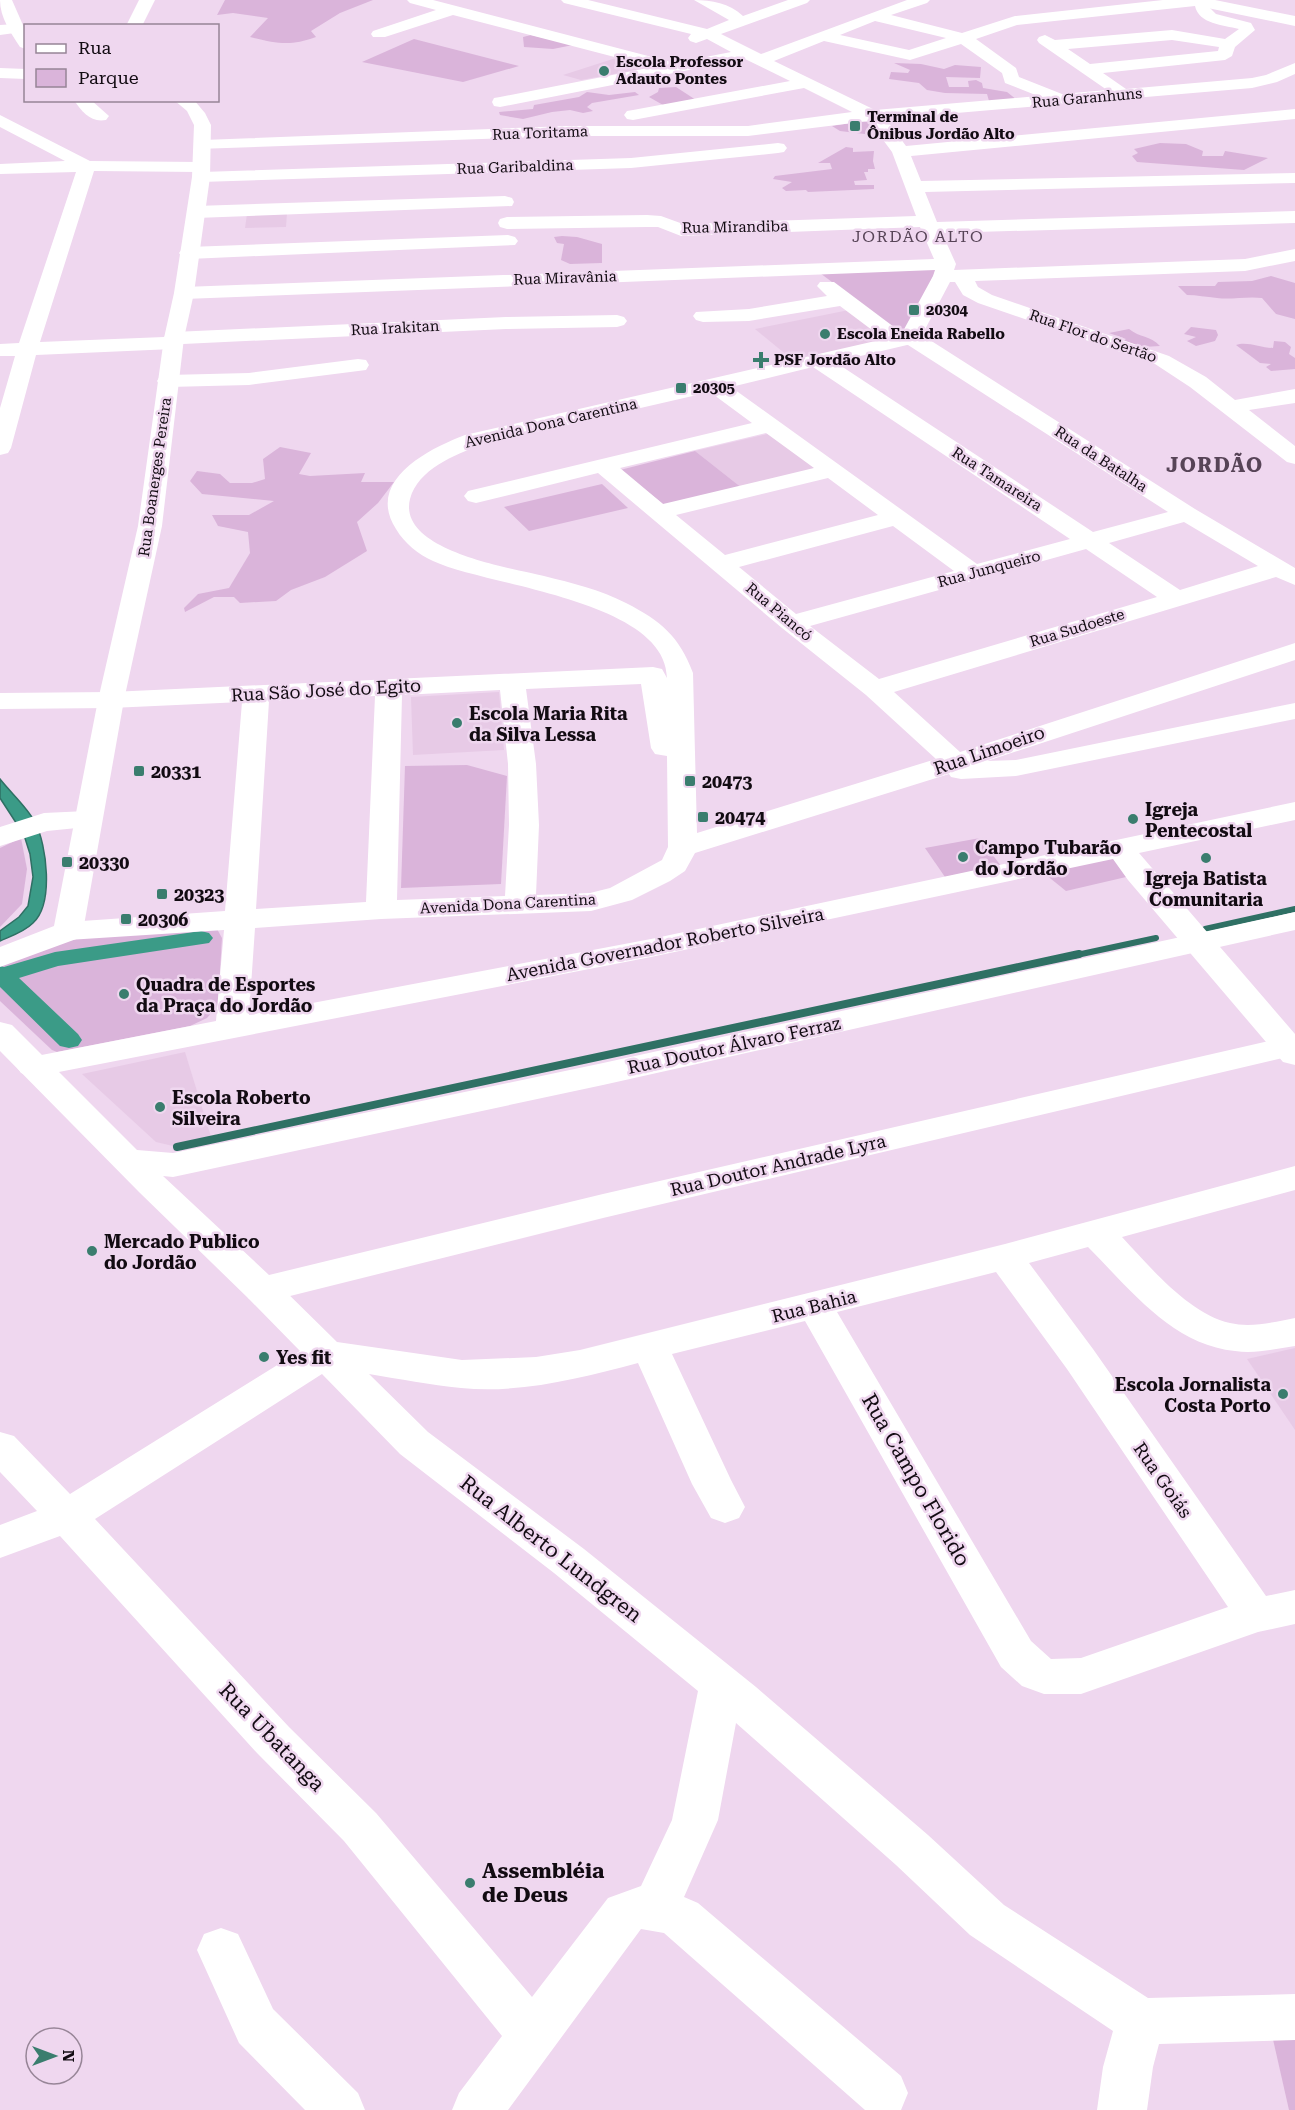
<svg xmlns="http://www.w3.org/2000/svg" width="1295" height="2110" font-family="'Roboto Serif',serif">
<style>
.built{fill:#e7cae6}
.green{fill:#dab4da}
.water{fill:#3b9b87;stroke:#2f7064;stroke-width:1.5}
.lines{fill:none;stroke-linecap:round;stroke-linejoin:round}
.stream-far1{stroke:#2f7064;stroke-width:6}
.stream{stroke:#2f7064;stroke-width:8}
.canal{fill:#3b9b87;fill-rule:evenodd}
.minor{fill:#fff;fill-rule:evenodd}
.major{fill:#fff;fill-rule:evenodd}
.highway{fill:#fff;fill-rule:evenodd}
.poi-dot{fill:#3a7d6e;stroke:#efd7ef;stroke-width:2}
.labels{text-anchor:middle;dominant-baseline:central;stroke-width:5;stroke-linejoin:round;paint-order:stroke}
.far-poi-label{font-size:15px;font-weight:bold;fill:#120b12;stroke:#efd7ef;text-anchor:start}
.far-street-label{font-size:15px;fill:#120b12;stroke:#efd7ef}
.far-neighbourhood-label{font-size:16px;letter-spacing:1.5px;fill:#574457;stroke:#efd7ef}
.street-label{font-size:18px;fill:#120b12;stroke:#efd7ef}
.poi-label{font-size:18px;font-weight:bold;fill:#120b12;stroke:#efd7ef;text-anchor:start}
.far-district-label{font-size:20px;font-weight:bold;letter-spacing:1.5px;fill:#574457;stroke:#efd7ef}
.near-street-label{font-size:21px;fill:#120b12;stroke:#efd7ef}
.near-poi-label{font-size:21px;font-weight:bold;fill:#120b12;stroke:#efd7ef;text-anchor:start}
</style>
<rect width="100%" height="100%" fill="#efd7ef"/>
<!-- built -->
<g class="built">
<path d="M619,57L652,67L581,80L563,75Z"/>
<path d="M287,213L286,227L245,228L247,214Z"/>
<path d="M854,309L896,338L794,361L755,329Z"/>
<path d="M772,433L819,467L742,488L695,451Z"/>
<path d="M499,692L504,750L413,755L411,697Z"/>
<path d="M185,1052L212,1140L177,1147L156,1142L82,1074Z"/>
<path d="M1295,1348V1430L1247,1359Z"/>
</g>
<!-- green -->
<g class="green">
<path d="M225,0H373L340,13L311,31L316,37C289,47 276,43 250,37L268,18L233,13L217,15Z"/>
<path d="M531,35L573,45L553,49L524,47L523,37Z"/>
<path d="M414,39L519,66L463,82L362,62Z"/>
<path d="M894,63L921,64L944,69L955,65L981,67L980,78L946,77L949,87H969L968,81L976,80L982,83L983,88L1007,92L1017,100L989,101L987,94L945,93L927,90L919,83L889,79L891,72L908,73L910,70Z"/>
<path d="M676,87L696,100L663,105L649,97L658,92L659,88Z"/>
<path d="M587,92L609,95L635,92L639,95L592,103L587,107L593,111L583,113L570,110L552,112L523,119L500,115L499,112L533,109L534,105L579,97Z"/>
<path d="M862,121L872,123L881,136L840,131L832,126Z"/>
<path d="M1160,143L1186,144L1203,151L1202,156H1223L1225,151L1268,158L1244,170L1137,162L1132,156L1138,153L1134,149Z"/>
<path d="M846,147L853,148V152L874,151L873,161L875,169H868V172H864L867,180L854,181L855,185H874V189L808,192L806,190L786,191L782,188L792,182L773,179L775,176L832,169L830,163H818Z"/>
<path d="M562,236L577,237L602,244V263L570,264L561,260L564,244L557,243L554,237Z"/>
<path d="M937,268L905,337L820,273Z"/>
<path d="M1271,276L1295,283V319L1276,314L1262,298C1247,296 1231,300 1217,298C1206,297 1197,295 1187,295L1178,286H1215L1218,282L1252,281Z"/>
<path d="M1191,327L1216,330L1218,335L1215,341L1196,346L1187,341L1196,337L1184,334Z"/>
<path d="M1129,329C1140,338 1150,335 1160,346L1143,347L1122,342L1126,339L1109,333Z"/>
<path d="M1274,341L1285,342L1291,347L1289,354L1295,358V369L1271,371L1266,367L1271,364L1260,363L1236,345C1247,341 1261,348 1273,348Z"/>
<path d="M280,447L311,453L299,474L310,476L365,473L361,482H394L378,503L357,522L367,551L325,577L291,590L276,601L240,603L234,597H214L185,612L184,608L198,594L229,588L250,553L248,532L218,526L212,515H249L274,501L202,494L190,481L197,471L220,474L230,483H252L265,479L263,459Z"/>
<path d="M695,451L742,488L667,507L620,470Z"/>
<path d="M602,484L628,508L529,531L504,507Z"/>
<path d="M467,765L507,776L501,884L401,888L405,766Z"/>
<path d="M21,838L27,869L22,904L0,927V848Z"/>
<path d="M980,838L1001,866L945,877L925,848Z"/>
<path d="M1112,843L1139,874L1066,891L1035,866Z"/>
<path d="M217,929L222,938L218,1005L207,1018L190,1026L57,1052L52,1050L0,1001V965L72,937Z"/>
<path d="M1272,2035H1295V2110H1289Z"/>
</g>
<!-- water -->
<path class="water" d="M0,779C11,793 27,807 35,822C47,845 54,904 33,923C24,932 11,936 0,941V931L19,917L28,906L33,877L30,854L24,835L0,798Z"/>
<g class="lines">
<!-- stream-far1 -->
<g class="stream-far1">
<path d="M1205,929L1295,909"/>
<path d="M1072,956L1156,938"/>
</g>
<!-- stream -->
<path class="stream" d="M177,1147L1079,954"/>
<!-- canal -->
<path class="canal" d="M201,931L209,933L213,938L209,943L58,966L19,978L78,1034L82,1040L78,1046L69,1048L60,1046L0,987V966L4,967L55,952Z"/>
<!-- minor -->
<g class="minor">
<path d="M139,0H155L142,26H126Z"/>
<path d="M407,0H433L675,63L731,52L707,39L696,43L690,41L688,38L691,34L564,3L561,0H588L707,29L729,20L694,0C712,0 729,3 743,16L788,0H810L807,3L721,34L761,54L907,0H930L927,3L891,15L962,33L1015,16L1163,0H1202L1216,14L1251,23L1255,30L1235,47L1232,56L1225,60L1103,73L1126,89L1252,78L1266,75L1295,63V74L1277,82L1252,88L886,119L906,146L1295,109V119L911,156L921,181L1295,173V183L925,192L937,222L1295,211V223L942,233L956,264L954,270L1245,259L1295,249V261L1245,271L975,281L978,287L992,295L1169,356L1206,377L1235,400L1295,389V403L1249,410L1295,446V464L1287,462L1190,387L1155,364L978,303L963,295L955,282H950L922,335L1195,509L1295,568V585L1276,577L894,692L960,752L1295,643V660L987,761L1016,760L1295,703V719L1016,776L961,779L951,777L949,774L695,853L685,871L670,881L632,900L591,911L381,919L255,928L249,1015L651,939L1295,802V820L1139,853L1295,1034V1065L1283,1062L1128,880L1113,859L651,957L33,1077L21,1073L16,1066L21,1059L216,1021L224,930L68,940L57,938L53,931L57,924L68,922L225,911L242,702L111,708L0,709V693L111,692L653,667L662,669L667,678C666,600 486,586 433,561C418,554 405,544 396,529C365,481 428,449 465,435L884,339L840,306L749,321L703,322L696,320L693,316L696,312L749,309L827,296L817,286L820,282H834L902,333L933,276L935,270L184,299L177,297L174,293L177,289L184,287L934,259L920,227L681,236L658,227H647L507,229L500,227L498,223L500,219L507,217L647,215L661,216L683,224L916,216L892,152L869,121L748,136H567L197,149L194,145L197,141L203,140L567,126H748L852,112L804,88L633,120L627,119L624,115L627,111L633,110L790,81L745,59L500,107L494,106L492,102L494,98L500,97L653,67L453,15L385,37H373L371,34L373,31L436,10L410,3ZM1195,6C1199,24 1223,25 1239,29L1225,39L1172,30L1055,40L1045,35L1039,37L1037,40L1039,43L1107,90L1062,94L1019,77L1016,68L976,39L1017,25ZM875,21L946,38L909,50L840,35ZM1172,40L1219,47L1218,51L1090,64L1068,49ZM824,41L910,60L961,44L1002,73L1005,83L1038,96L875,110L774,61ZM907,345H908L1168,512L1093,532L835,362ZM813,367L1070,539L977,564L731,387ZM710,392L752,423L468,491L464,496L468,501L476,503L598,473L782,628L866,695L936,759L697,833L693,673C679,636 661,621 626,603C601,590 572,583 544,576C512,568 397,551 410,499C418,469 455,455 480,445ZM766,433L814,468L663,504L620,468ZM828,478L878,515L725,555L676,515ZM1184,522L1258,566L1180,590L1109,543ZM893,526L954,571L796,614L739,567ZM1086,549L1157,597L879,679L810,626ZM641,684L651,748L655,754L667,756L668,847L662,860L610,888L590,893L536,895L539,825L536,764L526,689ZM500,690L508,764L509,825L505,896L397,900L402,695ZM375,696L366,902L256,909L269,701Z"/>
<path d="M16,24L24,29L22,32L0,35V25Z"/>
<path d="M0,68L26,69V79L0,78Z"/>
<path d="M74,100H91L109,116L106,120C91,123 82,112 74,100Z"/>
<path d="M0,115L90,161L199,162L205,163L208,167L202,172L631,158L778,143L784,144L787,148L784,152L778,153L631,168L201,182L195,181L192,177L198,172L94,171L40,342L164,337L167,334L174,332L506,317L617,315L624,317L627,321L624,325L617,327L506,329L183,344L180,347L173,349L36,355L11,448L8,453L0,455V408L15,356H0V344L19,343L76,172L0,174V164L65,161L0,127Z"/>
<path d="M505,196L512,198L514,202L512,206L196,218L189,216L187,212L189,208L196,206Z"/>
<path d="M508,235L515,237L518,241L515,245L189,259L182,257L179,253L182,249L189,247Z"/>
<path d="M358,359L366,360L369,365L366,370L249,385L168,387L160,386L157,381L160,376L168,375L249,373Z"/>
<path d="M87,811L97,814L102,820L97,826L47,831L0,846V827L44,813Z"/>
<path d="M1295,1166V1190L1122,1237C1150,1267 1189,1314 1230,1323C1251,1328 1275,1322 1295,1318V1346C1275,1349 1255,1354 1235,1351C1172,1345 1130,1289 1088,1247L1029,1263L1093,1349L1266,1596L1295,1590V1624L1258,1632L1081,1694H1044L1022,1686L1001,1667L805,1321L672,1354L731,1480L745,1507L739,1518L725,1523L711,1518L692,1484L638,1363C581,1378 520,1394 461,1388C430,1385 400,1379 369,1374L428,1432L584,1549L756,1687L928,1835L1004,1905L1148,1998L1295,1994V2040L1159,2044L1153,2067L1147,2110H1097L1103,2067L1113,2031L970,1935L896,1865L736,1723L718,1820L684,1897L698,1903L901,2076L908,2093L901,2110H865L664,1933L641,1929L508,2110H452L459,2093L502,2036L344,1841L257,1753L60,1536L0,1558V1525L37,1511L0,1472V1432L14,1436L70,1494L300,1351L249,1299L244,1290L249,1281L262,1277L275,1281L337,1342L462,1360L536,1357L580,1350L1005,1244ZM996,1272L1067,1369L1228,1607L1081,1658L1051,1659L1031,1641L837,1312ZM322,1374L400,1454L554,1573L698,1691L672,1820L641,1886L608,1898L532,1997L376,1813L289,1727L95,1519Z"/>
<path d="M221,1928L238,1934L273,2009L358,2093L365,2110H305L239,2043L197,1950L204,1934Z"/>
</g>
<!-- major -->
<g class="major">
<path d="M0,0H12L26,32V49L20,47C11,33 0,18 0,0Z"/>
<path d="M174,100H194L205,113L211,125L210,177L194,293L184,338L162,526L124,700L83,931L79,938L0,967V947L54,926L98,700L138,526L164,338L174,293L192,177L194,125L187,111Z"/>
<path d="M1295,912V930L603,1085L173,1177L163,1176L269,1275L603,1194L1295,1035V1055L603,1218L262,1303L249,1299L139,1192L0,1051V1022L12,1025L137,1150L173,1153L603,1063Z"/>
</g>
<!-- highway -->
<path class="highway" d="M1185,0H1215L1295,16V26L1193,5Z"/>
</g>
<!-- markers -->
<g class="poi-dot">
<circle cx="604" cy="71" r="6"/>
<rect x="849" y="120" width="12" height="12" rx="3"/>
<rect x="908" y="304" width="12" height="12" rx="3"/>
<circle cx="825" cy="334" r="6"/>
<path d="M758 351h6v6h6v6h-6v6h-6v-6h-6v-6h6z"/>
<rect x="675" y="382" width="12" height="12" rx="3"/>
<circle cx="457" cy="723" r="6"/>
<rect x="133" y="765" width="12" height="12" rx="3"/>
<rect x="684" y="775" width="12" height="12" rx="3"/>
<rect x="697" y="811" width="12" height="12" rx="3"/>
<circle cx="1133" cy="819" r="6"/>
<circle cx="963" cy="857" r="6"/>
<circle cx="1206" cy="858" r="6"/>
<rect x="61" y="856" width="12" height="12" rx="3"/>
<rect x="156" y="888" width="12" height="12" rx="3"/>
<rect x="120" y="913" width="12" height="12" rx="3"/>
<circle cx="124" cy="994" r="6"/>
<circle cx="160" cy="1107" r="6"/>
<circle cx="92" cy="1251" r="6"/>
<circle cx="264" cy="1357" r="6"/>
<circle cx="1283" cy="1394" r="6"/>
<circle cx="470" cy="1883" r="6"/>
</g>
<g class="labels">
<!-- far-poi labels -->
<g class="far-poi-label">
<text x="616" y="62">Escola Professor<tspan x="616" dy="17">Adauto Pontes</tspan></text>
<text x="867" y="117">Terminal de<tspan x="867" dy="17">Ônibus Jordão Alto</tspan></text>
<text x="926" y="310">20304</text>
<text x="837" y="334">Escola Eneida Rabello</text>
<text x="774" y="360">PSF Jordão Alto</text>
<text x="693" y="388">20305</text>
</g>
<!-- far-street labels -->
<g class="far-street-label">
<text transform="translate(1087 98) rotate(-5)">Rua Garanhuns</text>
<text transform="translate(540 133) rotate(-2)">Rua Toritama</text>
<text transform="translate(515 167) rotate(-2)">Rua Garibaldina</text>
<text transform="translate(735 227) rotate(-1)">Rua Mirandiba</text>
<text transform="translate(565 278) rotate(-2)">Rua Miravânia</text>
<text transform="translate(395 328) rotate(-3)">Rua Irakitan</text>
<text transform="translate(1093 336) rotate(19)">Rua Flor do Sertão</text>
<text transform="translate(551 423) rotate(-13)">Avenida Dona Carentina</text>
<text transform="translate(1101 459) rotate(33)">Rua da Batalha</text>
<text transform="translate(155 477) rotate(-82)">Rua Boanerges Pereira</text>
<text transform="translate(997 479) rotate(33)">Rua Tamareira</text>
<text transform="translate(989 569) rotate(-15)">Rua Junqueiro</text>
<text transform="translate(779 612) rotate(40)">Rua Piancó</text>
<text transform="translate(1077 628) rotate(-17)">Rua Sudoeste</text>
<text transform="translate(508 904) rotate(-3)">Avenida Dona Carentina</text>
</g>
<!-- far-neighbourhood labels -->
<g class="far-neighbourhood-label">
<text x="918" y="236">JORDÃO ALTO</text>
</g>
<!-- street labels -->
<g class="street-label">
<text transform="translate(326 690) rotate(-3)">Rua São José do Egito</text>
<text transform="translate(989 750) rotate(-19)">Rua Limoeiro</text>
<text transform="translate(665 944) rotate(-11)">Avenida Governador Roberto Silveira</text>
<text transform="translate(734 1045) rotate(-12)">Rua Doutor Álvaro Ferraz</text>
<text transform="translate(778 1165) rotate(-13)">Rua Doutor Andrade Lyra</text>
<text transform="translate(814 1306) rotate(-14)">Rua Bahia</text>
<text transform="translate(1163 1480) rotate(55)">Rua Goiás</text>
</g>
<!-- poi labels -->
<g class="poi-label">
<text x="469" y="713">Escola Maria Rita<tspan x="469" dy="21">da Silva Lessa</tspan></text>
<text x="151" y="771">20331</text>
<text x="702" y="781">20473</text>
<text x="1145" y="809">Igreja<tspan x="1145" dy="21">Pentecostal</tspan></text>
<text x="715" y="817">20474</text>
<text x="975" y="847">Campo Tubarão<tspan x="975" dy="21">do Jordão</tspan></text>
<text x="79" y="862">20330</text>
<text x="1206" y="878" text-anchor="middle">Igreja Batista<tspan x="1206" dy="21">Comunitaria</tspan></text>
<text x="174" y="894">20323</text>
<text x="138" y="919">20306</text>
<text x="136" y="984">Quadra de Esportes<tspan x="136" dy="21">da Praça do Jordão</tspan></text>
<text x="172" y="1097">Escola Roberto<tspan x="172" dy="21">Silveira</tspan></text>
<text x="104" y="1241">Mercado Publico<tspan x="104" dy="21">do Jordão</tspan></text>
<text x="276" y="1357">Yes fit</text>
<text x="1271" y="1384" text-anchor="end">Escola Jornalista<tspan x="1271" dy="21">Costa Porto</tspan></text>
</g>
<!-- far-district labels -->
<g class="far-district-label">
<text x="1215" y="465">JORDÃO</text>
</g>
<!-- near-street labels -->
<g class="near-street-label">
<text transform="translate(916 1480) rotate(60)">Rua Campo Florido</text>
<text transform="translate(551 1549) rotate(38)">Rua Alberto Lundgren</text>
<text transform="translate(272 1737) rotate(46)">Rua Ubatanga</text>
</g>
<!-- near-poi labels -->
<g class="near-poi-label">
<text x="482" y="1871">Assembléia<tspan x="482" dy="24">de Deus</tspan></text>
</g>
</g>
<!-- legend -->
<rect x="24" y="24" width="195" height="78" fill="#efd7ef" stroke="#978597" stroke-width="1.5"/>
<rect x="36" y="44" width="30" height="9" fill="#ffffff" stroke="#978597" stroke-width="1.5"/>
<text x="78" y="54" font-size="18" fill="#120b12">Rua</text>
<rect x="36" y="69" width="30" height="18" fill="#dab4da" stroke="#978597" stroke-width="1.5"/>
<text x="78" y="84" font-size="18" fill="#120b12">Parque</text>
<!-- north arrow -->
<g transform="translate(54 2056) rotate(90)"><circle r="28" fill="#efd7ef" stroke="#978597" stroke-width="1.5"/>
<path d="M0-4.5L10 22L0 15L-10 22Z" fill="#3a7d6e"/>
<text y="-9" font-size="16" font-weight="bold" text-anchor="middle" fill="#120b12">N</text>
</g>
</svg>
